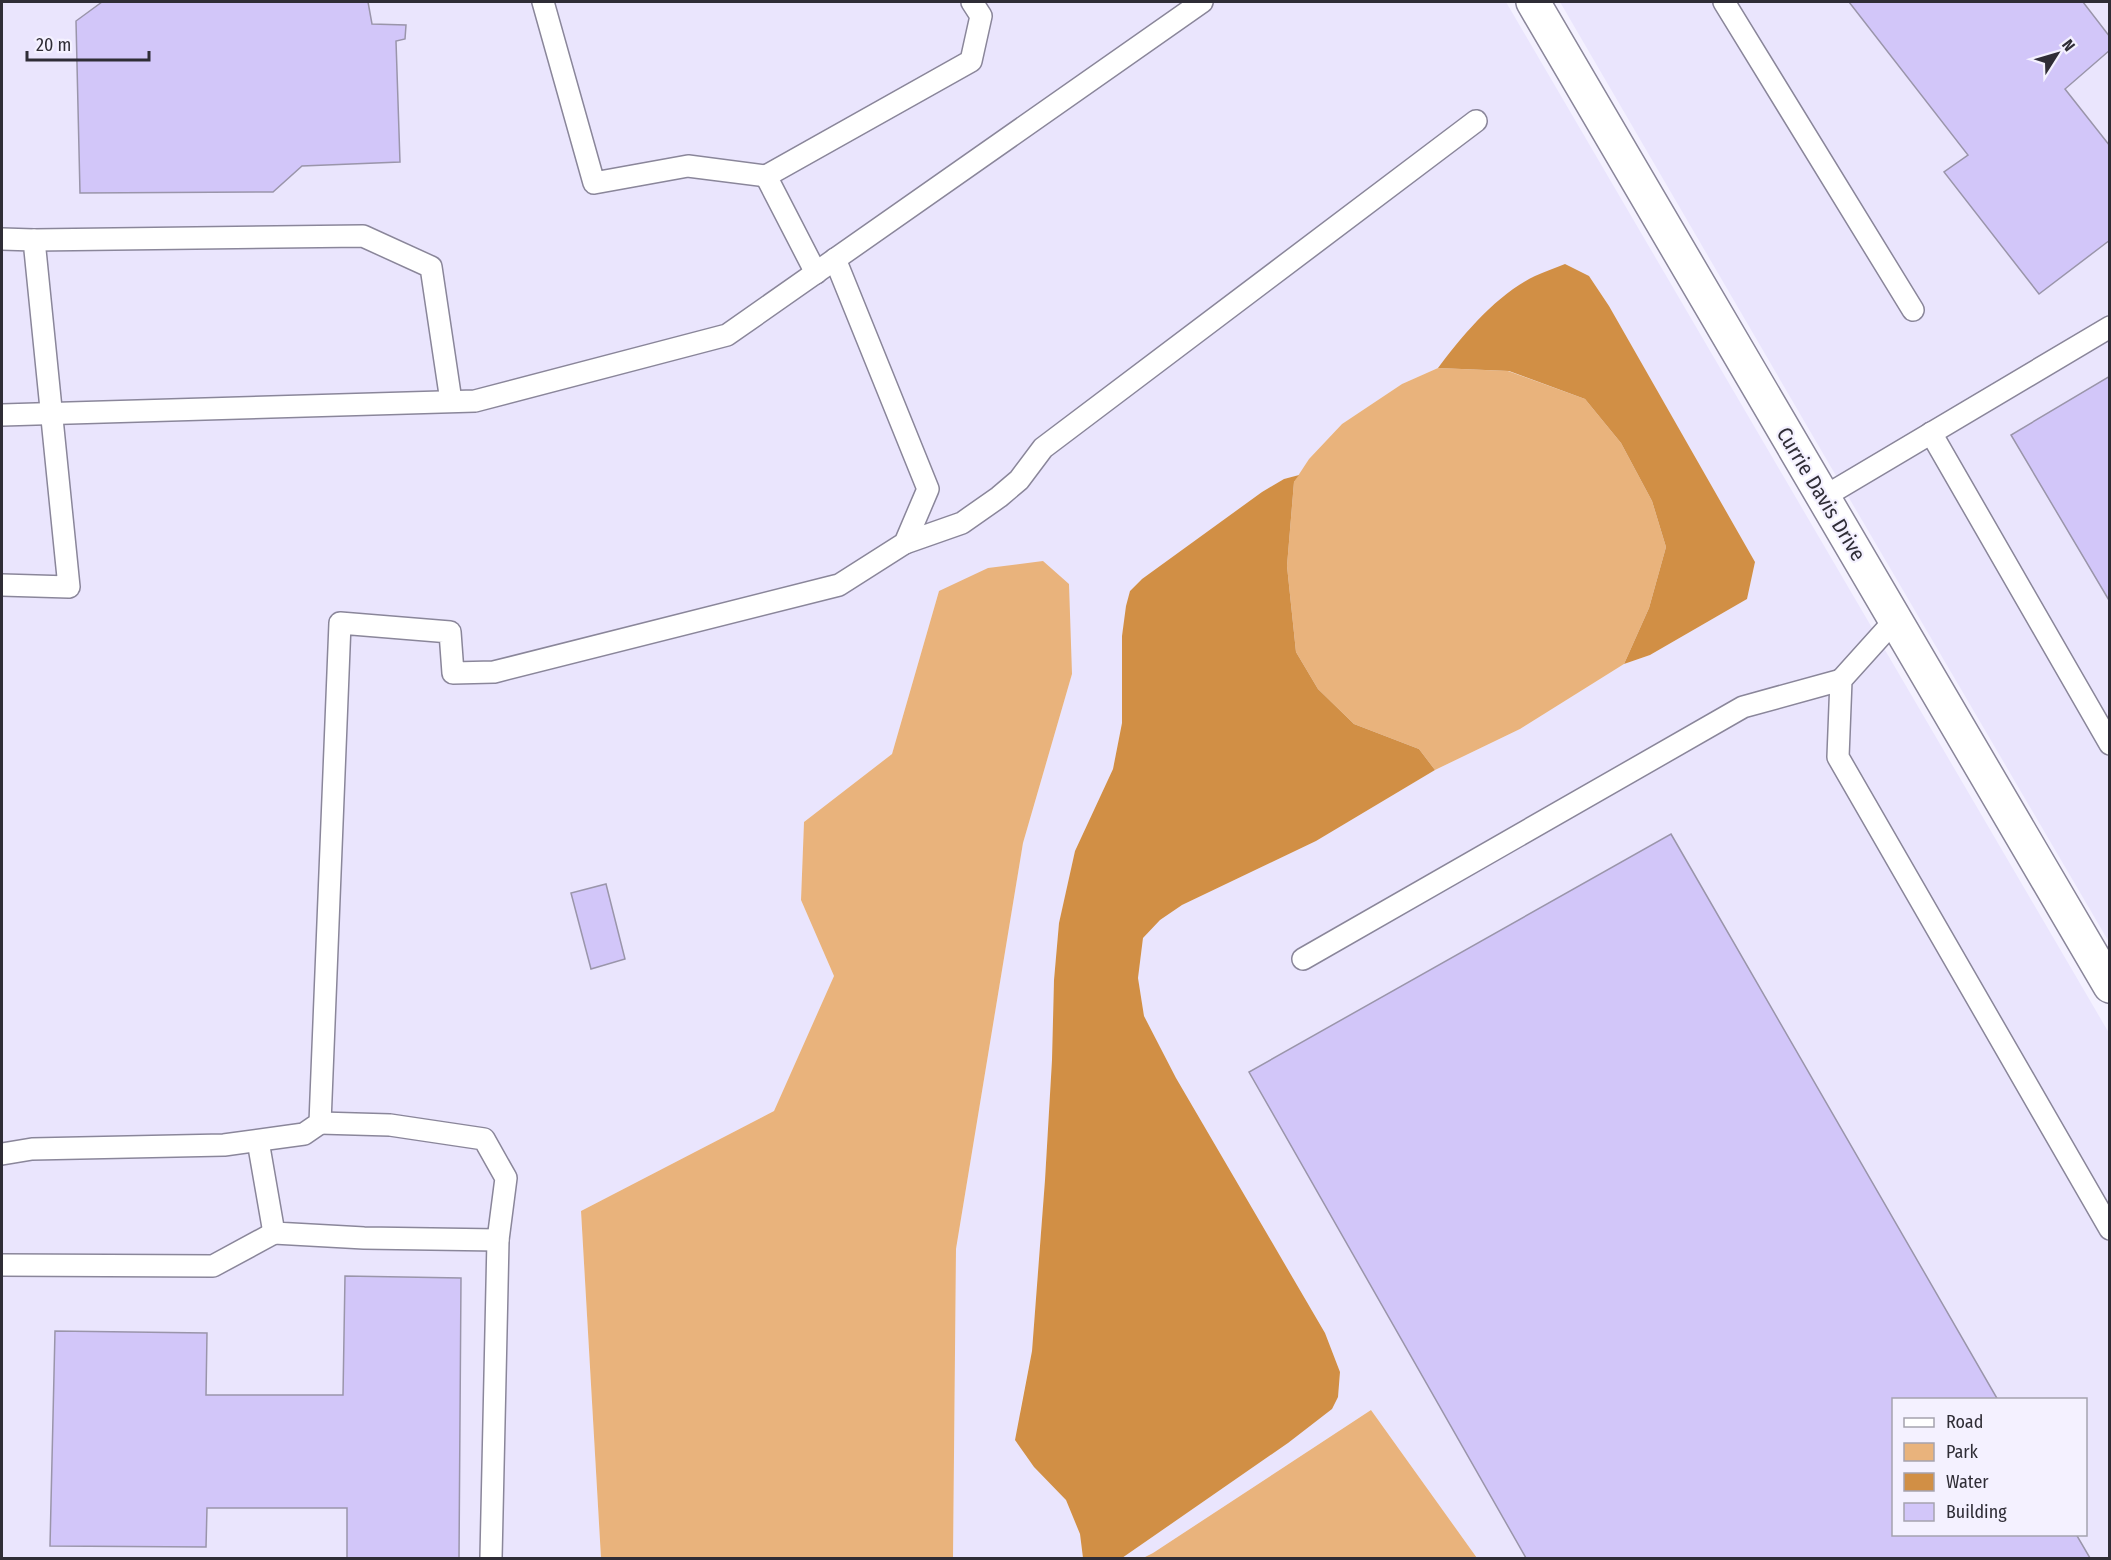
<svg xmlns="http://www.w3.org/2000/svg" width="2111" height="1560" font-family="'Fira Sans Condensed',sans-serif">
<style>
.built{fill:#eae5fd;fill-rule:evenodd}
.green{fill:#e9b37c}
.water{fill:#d18f45}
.building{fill:#d2c6f9;stroke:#9a95aa;stroke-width:1.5}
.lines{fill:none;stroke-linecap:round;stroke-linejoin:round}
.service-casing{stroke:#8a869a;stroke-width:24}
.minor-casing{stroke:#8a869a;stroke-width:36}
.service{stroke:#fff;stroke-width:21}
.minor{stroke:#fff;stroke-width:33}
.labels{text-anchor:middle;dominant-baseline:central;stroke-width:4.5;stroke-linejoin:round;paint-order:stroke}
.street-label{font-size:21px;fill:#2f2d36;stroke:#f4f1ff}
</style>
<rect width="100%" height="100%" fill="#f4f1ff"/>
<!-- built -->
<g class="built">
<path d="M2,2H1506L2109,1033V1558H1477L1371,1410L1153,1553L1143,1558H1122L1288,1443L1338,1397L1340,1372L1325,1333L1176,1078L1144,1016L1138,978L1143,938L1159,920L1182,905L1316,841L1435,770L1520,729L1624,664L1650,655L1747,599L1755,562L1609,306L1589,276L1533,277L1493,305L1454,347L1438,368L1402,384L1342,424L1309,459L1299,475L1284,479L1262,492L1142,579L1130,591L1122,636V723L1113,769L1075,851L1059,923L1054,980L1052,1060L1045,1180L1032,1351L1020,1411L1025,1455L1066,1500L1080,1534L1083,1558H953L956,1249L1023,843L1072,674L939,591L892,754L804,822L801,900L834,976L774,1111L581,1211L601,1558H2ZM1894,1400H2086V1534H1894Z"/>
<path d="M1560,2H2109V942L1842,486Z"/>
</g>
<!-- green -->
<g class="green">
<path d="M1438,368L1508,371L1585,399L1621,443L1652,501L1666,547L1649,608L1624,664L1520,729L1435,770L1419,749L1354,724L1318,689L1296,652L1287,566L1294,482L1309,459L1342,424L1402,384Z"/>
<path d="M1043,561L1069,584L1072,674L1023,843L956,1249L953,1558H601L581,1211L774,1111L834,976L801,900L804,822L892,754L939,591L988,568Z"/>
<path d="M1371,1410L1477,1558H1143L1153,1553Z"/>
</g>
<!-- water -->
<g class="water">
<path d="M1565,264L1589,276L1609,306L1755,562L1747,599L1650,655L1624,664L1649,608L1666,547L1652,501L1621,443L1585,399L1509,371L1438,368C1463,335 1496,295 1535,276C1544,272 1555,268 1565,264Z"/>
<path d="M1299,475L1294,482L1287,566L1296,652L1318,689L1354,724L1419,749L1435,770L1316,841L1182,905L1160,920L1143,938L1138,978L1144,1016L1176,1078L1325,1333L1340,1372L1338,1397L1332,1409L1288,1443L1122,1558H1083L1080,1534L1066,1500L1034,1467L1015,1440L1032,1351L1045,1180L1052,1060L1054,980L1059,923L1075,851L1113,769L1122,723V636L1126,606L1130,591L1142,579L1262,492L1284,479Z"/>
</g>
<!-- building -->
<g class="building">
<path d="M102,2H368L372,24L406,25L405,39L396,41L400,162L302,166L273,192L80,193L76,21Z"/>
<path d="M1849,2H2083L2110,37V50L2065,89L2110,146V240L2039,294L1944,172L1968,155Z"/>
<path d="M2110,376V602L2011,435Z"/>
<path d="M1671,834L1998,1400H1894V1534H2076L2090,1558H1526L1249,1072Z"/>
<path d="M606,884L625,959L591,969L571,893Z"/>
<path d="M345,1276L461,1278L459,1558H347V1508H207L206,1547L50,1546L55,1331L207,1333L206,1395H343Z"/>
</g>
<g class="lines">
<defs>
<g id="service">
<path d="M543,2L594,183L688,166L766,176"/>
<path d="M1724,2L1913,310"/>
<path d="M2,239L34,240L69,587L2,585"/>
<path d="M34,240L363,236L431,267L451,401"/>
<path d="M816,273L766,176L971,61L981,16L972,2"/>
<path d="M2,415L475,401L727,335L1202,2"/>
<path d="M1931,433L2110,744"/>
<path d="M1822,498L2110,327"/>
<path d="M905,543L962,523L999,497L1019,480L1043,448L1476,121"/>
<path d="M1895,620L1841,680L1838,757L2110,1229"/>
<path d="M1303,959L1743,707L1841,680"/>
<path d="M258,1141L274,1233L364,1238L498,1240L506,1178L484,1139L390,1125L320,1123"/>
<path d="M2,1154L32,1149L224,1145L304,1134L320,1123L340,623L450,632L453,673L494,672L839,585L905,543L928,489L835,259"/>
<path d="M2,1265L213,1266L274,1233"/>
<path d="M491,1558L498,1240"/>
</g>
<path id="minor" d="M1533,2L2110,986"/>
</defs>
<!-- service casing -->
<use href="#service" class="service-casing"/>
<!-- minor casing -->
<use href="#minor" class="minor-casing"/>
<!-- service -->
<use href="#service" class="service"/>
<!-- minor -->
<use href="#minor" class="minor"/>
</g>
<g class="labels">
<!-- street labels -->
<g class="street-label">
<text transform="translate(1821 494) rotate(59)">Currie Davis Drive</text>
</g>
</g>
<!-- border -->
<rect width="2111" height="1560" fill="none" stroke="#2f2d36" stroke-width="6"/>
<!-- legend -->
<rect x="1892" y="1398" width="195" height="138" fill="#f4f1ff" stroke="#a5a3af" stroke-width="1.5"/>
<rect x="1904" y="1418" width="30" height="9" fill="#ffffff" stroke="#a5a3af" stroke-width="1.5"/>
<text x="1946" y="1428" font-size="18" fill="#2f2d36">Road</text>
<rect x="1904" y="1443" width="30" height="18" fill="#e9b37c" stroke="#a5a3af" stroke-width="1.5"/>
<text x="1946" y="1458" font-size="18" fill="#2f2d36">Park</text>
<rect x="1904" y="1473" width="30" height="18" fill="#d18f45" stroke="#a5a3af" stroke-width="1.5"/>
<text x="1946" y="1488" font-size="18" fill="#2f2d36">Water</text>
<rect x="1904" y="1503" width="30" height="18" fill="#d2c6f9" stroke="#a5a3af" stroke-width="1.5"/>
<text x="1946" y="1518" font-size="18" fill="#2f2d36">Building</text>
<!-- north arrow -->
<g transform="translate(2057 54) rotate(53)" stroke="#f4f1ff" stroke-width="4.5" paint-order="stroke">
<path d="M0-4.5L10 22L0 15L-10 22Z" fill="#2f2d36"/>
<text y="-9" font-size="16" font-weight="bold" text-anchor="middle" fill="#2f2d36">N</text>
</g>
<!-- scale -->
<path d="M27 51v9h122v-9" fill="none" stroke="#2f2d36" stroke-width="3"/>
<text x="36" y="51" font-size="18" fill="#2f2d36" stroke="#f4f1ff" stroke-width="4.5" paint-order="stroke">20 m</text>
</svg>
